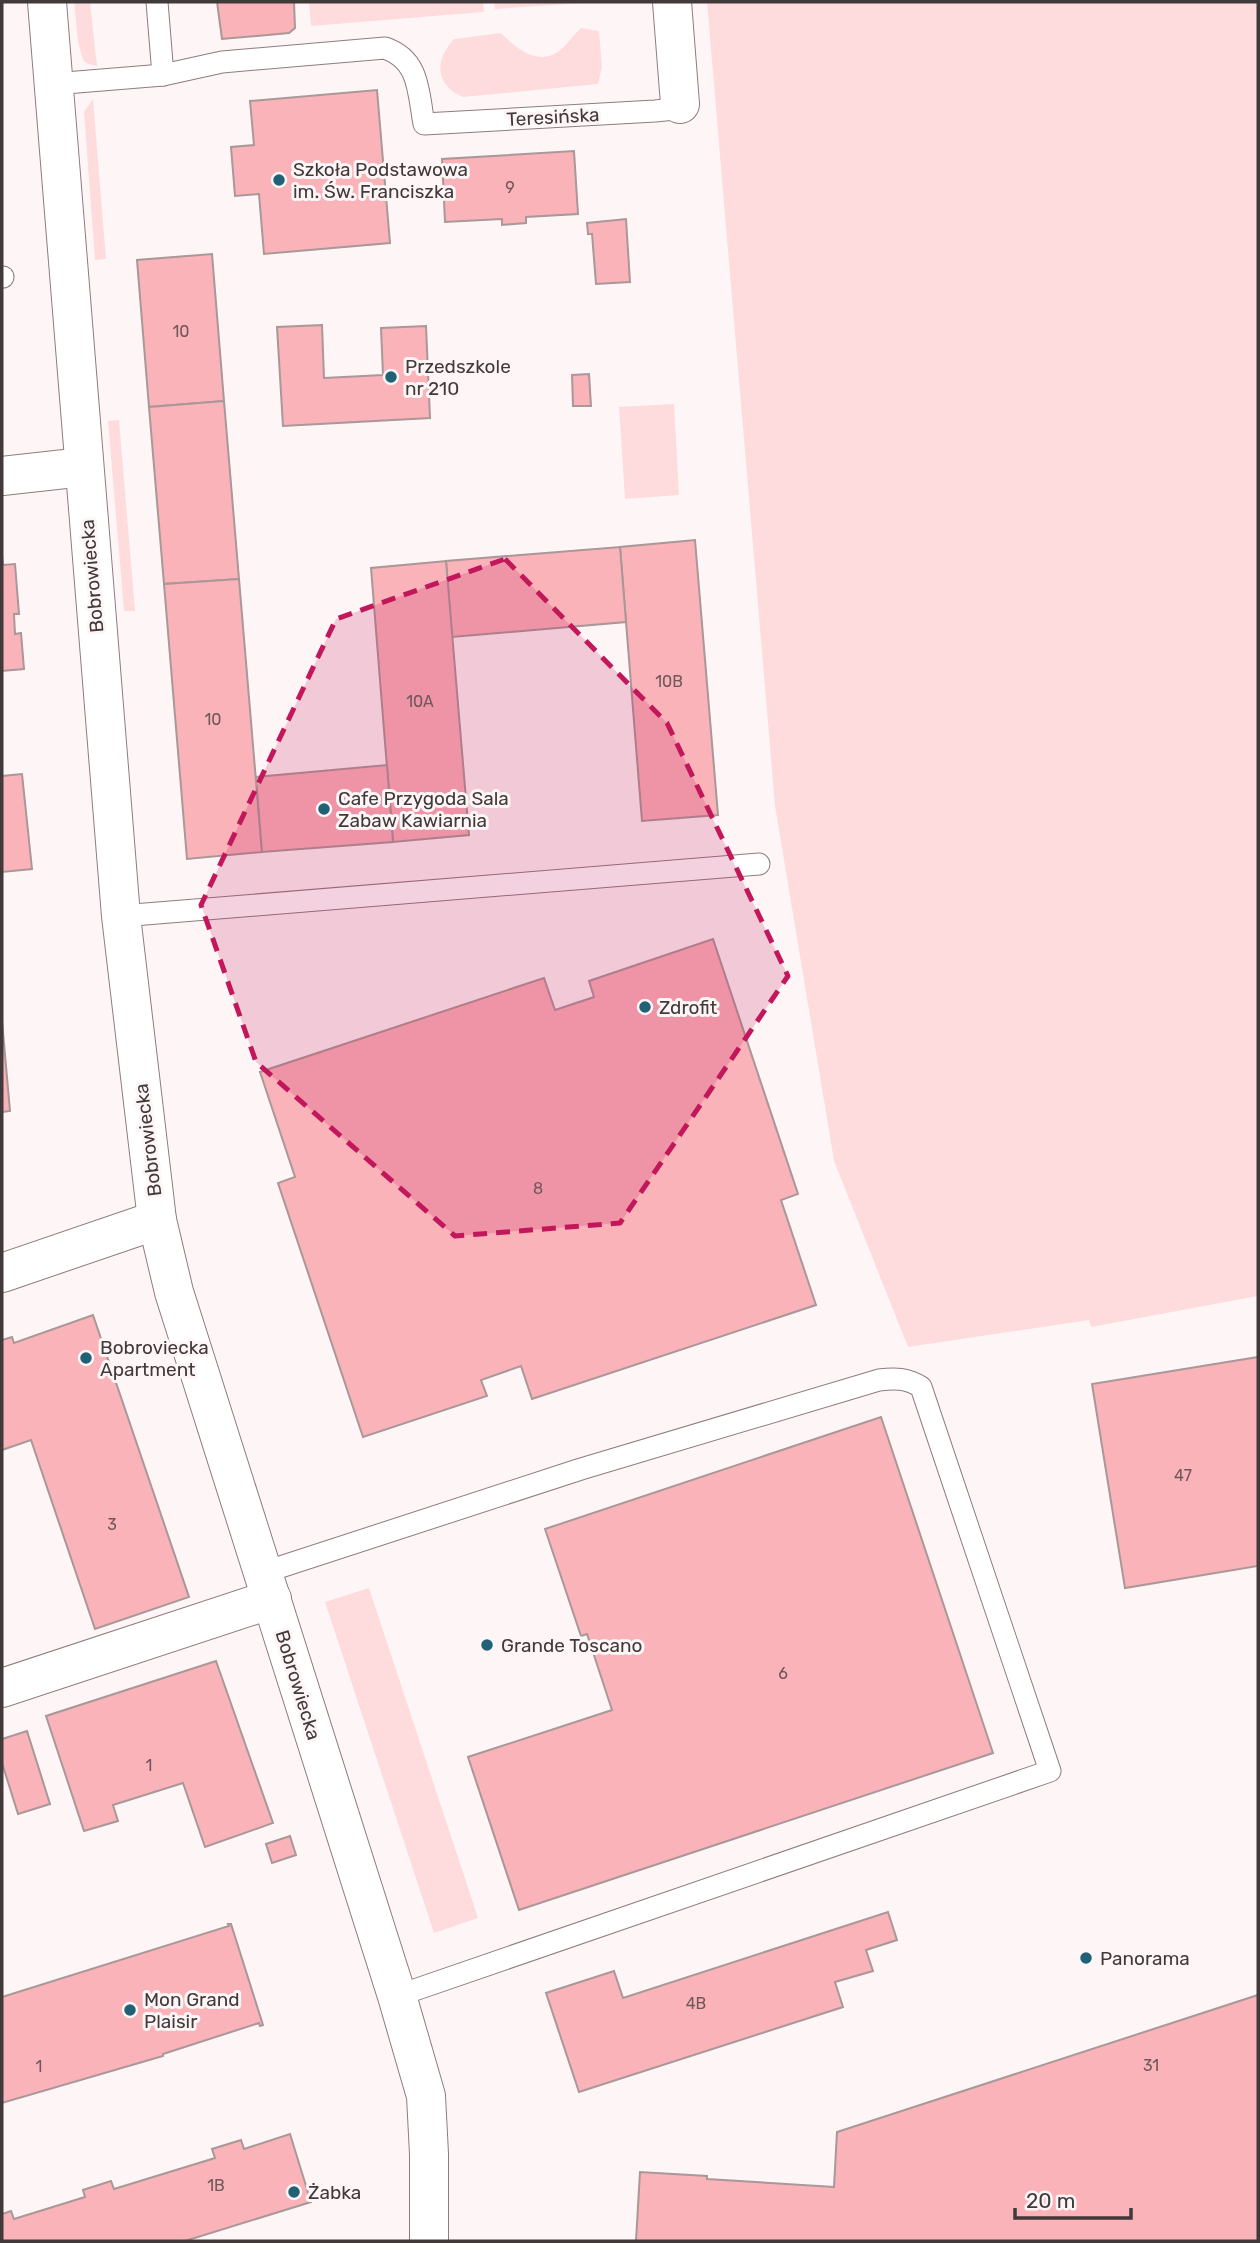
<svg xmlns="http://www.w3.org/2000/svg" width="1260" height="2243" font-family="Rubik,sans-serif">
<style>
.green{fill:#fedcde}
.building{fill:#f9b3b9;stroke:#aa9798;stroke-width:2}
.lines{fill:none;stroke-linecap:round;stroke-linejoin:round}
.service-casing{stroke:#8e7c7d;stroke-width:23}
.minor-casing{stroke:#8e7c7d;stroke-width:40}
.service{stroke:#fff;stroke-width:21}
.minor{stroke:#fff;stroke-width:38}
.marked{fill:#c2185b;fill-opacity:0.2;stroke:#c2185b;stroke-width:5;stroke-dasharray:14 9;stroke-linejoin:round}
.poi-dot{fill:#216176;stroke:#fef6f6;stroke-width:2.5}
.labels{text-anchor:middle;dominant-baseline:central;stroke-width:6;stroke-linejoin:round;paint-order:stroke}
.number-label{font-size:16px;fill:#70585a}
.street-label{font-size:19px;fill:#423a3a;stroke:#fef6f6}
.poi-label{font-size:19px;fill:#423a3a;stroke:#fef6f6;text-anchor:start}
</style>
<rect width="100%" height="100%" fill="#fef6f6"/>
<!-- green -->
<g class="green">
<path d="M74,2H90L97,66L88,64L83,60L78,42Z"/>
<path d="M309,2H483L484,12L311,26Z"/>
<path d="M494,2H598L495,9Z"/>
<path d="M707,2H1258V1296L1091,1327L1089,1320L908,1347L834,1161L775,806Z"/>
<path d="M581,28L599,31L602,67L598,84L463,97C435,85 434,61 454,39L501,33C515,47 536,65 556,53C565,48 573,35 581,28Z"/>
<path d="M93,99L106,259L95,260L84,112Z"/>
<path d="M674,404L679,495L625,499L619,407Z"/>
<path d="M119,420L135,611H124L108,421Z"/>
<path d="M369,1588L478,1918L434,1933L325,1602Z"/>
</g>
<!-- building -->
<g class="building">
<path d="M217,2H294L295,28L289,33L222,39Z"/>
<path d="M377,90L390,243L264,254L259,194L235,196L231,147L254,145L250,101Z"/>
<path d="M574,151L578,214L526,217V223L502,225V219L445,222L442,159Z"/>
<path d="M626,219L630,282L596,284L592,234H588L587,223Z"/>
<path d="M212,254L224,401L149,407L137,260Z"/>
<path d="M322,325L324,378L383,375L381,328L426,326L430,418L283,426L277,327Z"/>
<path d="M589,374L591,406H573L572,375Z"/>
<path d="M224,401L239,579L164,584L149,407Z"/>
<path d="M695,540L718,815L642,821L620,547Z"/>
<path d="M620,547L626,622L452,637L446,561Z"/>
<path d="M2,555L3,565L15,564L19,614H14L15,634L21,633L24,669L2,671Z"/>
<path d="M446,561L469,835L393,842L371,568Z"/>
<path d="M239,579L262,852L187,859L164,584Z"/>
<path d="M387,765L393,842L262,852L256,777Z"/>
<path d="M22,774L32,869L2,872V776Z"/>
<path d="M713,939L798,1194L781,1200L816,1305L532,1399L521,1366L481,1380L487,1396L363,1437L278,1183L295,1177L260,1072L544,978L555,1010L594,997L589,981Z"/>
<path d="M2,1021L10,1111L2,1112Z"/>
<path d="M93,1315L189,1597L95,1629L31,1440L2,1450V1340L12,1337L14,1343Z"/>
<path d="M1258,1357V1566L1125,1588L1092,1384Z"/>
<path d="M881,1417L993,1753L519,1910L468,1757L612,1710L587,1634L581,1636L545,1529Z"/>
<path d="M216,1661L273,1823L205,1847L183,1783L113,1805L118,1821L84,1831L46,1716Z"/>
<path d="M27,1731L50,1804L18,1814L2,1763V1739Z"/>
<path d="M290,1836L296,1855L272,1863L266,1844Z"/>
<path d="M888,1912L897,1940L866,1950L873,1971L835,1982L843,2007L579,2092L546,1993L614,1971L623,1998Z"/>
<path d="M228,1924H231L263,2025L260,2026L259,2023L163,2054V2056L2,2103V1997L229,1926Z"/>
<path d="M1258,1995V2241H636L640,2172L707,2176V2179L834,2187L837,2132Z"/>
<path d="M290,2134L311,2202L185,2241H2V2214L11,2211L14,2219L85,2197L83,2190L111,2181L114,2189L215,2158L212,2149L241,2140L244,2149Z"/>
</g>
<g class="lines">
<defs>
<g id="service">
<path d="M157,2L163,75"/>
<path d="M53,84L163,75L222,62L385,48C420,60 418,92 424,124L655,111L675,109L680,104"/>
<path d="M2,277H3"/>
<path d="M121,916L759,864"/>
<path d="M262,1573L581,1469L879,1380C895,1378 907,1378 921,1387L1050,1771L397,1996"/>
</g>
<g id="minor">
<path d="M47,2L121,916L157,1220L174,1292L397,1996L426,2096L429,2154V2241"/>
<path d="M672,2L680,104"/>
<path d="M2,476L83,467"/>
<path d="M2,1273L157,1220"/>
<path d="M2,1688L272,1599"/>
</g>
</defs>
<!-- service casing -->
<use href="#service" class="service-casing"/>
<!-- minor casing -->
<use href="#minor" class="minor-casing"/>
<!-- service -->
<use href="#service" class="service"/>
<!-- minor -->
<use href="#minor" class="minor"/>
</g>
<!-- marked area -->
<path class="marked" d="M505,559L667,723L788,976L620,1223L455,1236L256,1062L201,905L336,619Z"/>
<!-- markers -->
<g class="poi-dot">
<circle cx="279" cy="180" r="7"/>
<circle cx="391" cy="377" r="7"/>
<circle cx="324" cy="809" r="7"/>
<circle cx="645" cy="1007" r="7"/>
<circle cx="86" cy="1358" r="7"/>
<circle cx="487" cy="1645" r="7"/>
<circle cx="1086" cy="1958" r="7"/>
<circle cx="130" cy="2010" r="7"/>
<circle cx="294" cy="2192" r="7"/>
</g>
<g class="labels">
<!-- number labels -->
<g class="number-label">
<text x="510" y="187">9</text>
<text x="181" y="331">10</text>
<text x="669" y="681">10B</text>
<text x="420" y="701">10A</text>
<text x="213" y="719">10</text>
<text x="538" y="1188">8</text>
<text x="1183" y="1475">47</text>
<text x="112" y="1524">3</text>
<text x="783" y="1673">6</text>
<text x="149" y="1765">1</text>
<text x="696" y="2003">4B</text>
<text x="1151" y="2065">31</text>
<text x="39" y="2066">1</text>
<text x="216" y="2185">1B</text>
</g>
<!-- street labels -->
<g class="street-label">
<text transform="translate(553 117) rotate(-3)">Teresińska</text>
<text transform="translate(92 576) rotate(-95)">Bobrowiecka</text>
<text transform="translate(148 1140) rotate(-97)">Bobrowiecka</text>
<text transform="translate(298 1685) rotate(73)">Bobrowiecka</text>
</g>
<!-- poi labels -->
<g class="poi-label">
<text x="293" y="169">Szkoła Podstawowa<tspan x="293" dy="22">im. Św. Franciszka</tspan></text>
<text x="405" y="366">Przedszkole<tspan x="405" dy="22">nr 210</tspan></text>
<text x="338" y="798">Cafe Przygoda Sala<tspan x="338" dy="22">Zabaw Kawiarnia</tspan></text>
<text x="659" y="1007">Zdrofit</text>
<text x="100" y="1347">Bobroviecka<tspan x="100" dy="22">Apartment</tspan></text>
<text x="501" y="1645">Grande Toscano</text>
<text x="1100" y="1958">Panorama</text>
<text x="144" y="1999">Mon Grand<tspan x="144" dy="22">Plaisir</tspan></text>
<text x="308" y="2192">Żabka</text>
</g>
</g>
<!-- border -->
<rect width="1260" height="2243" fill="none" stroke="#423a3a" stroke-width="7"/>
<!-- scale -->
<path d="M1015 2208v10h116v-10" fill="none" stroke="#423a3a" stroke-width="3.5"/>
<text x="1026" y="2208" font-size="21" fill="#423a3a" stroke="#fef6f6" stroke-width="5" paint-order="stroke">20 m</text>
</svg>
